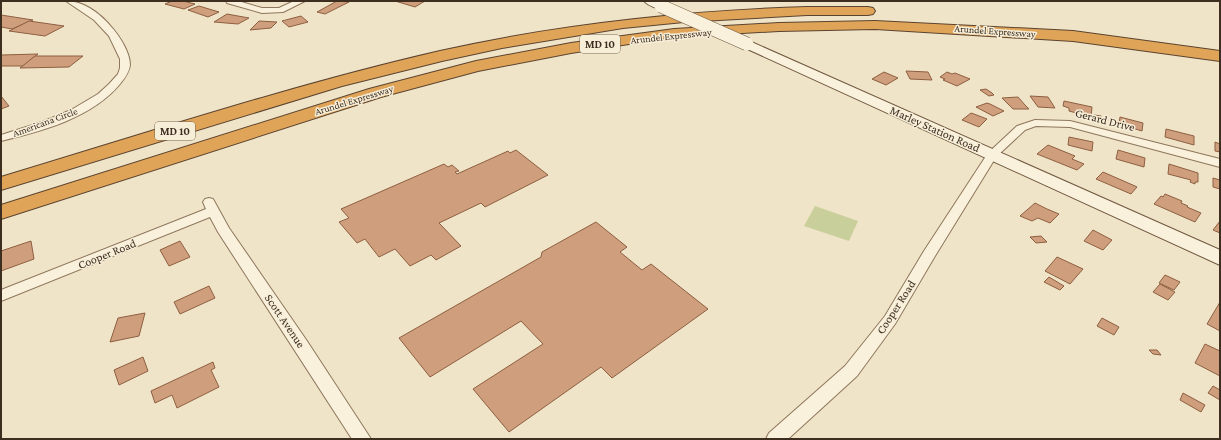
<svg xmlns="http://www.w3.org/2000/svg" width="1221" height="440" font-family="'Crimson Pro',serif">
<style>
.green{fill:#c9cf9b}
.building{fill:#cf9f7d;stroke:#8d5f41}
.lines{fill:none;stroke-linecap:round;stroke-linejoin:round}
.minor-casing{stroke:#8d765c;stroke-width:2}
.secondary-casing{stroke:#6f573f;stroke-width:2}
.motorway-casing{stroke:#5b4430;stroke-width:2}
.minor{fill:#faf1dc;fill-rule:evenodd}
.secondary{fill:#faf1dc;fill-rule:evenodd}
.motorway{fill:#e0a458;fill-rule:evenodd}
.secondary-bridge-casing{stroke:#6f573f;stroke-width:14;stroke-linecap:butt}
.secondary-bridge{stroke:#faf1dc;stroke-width:13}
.labels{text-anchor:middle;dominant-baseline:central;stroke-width:3;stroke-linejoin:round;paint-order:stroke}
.far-street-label{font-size:10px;fill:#3d2e20;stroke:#f7eed8}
.shield{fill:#f7eed8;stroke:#756857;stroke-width:1}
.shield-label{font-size:11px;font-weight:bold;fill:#3d2e20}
.street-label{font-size:12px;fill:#3d2e20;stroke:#f7eed8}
</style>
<rect width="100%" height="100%" fill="#f0e4c8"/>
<!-- green -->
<path class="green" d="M815,206L858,221L849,241L804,226Z"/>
<!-- building -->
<g class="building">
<path d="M172,1H183L195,4L184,9L165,4Z"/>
<path d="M337,1L349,2L325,14L317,12Z"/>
<path d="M395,1H425L415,7Z"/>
<path d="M199,6L219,12L208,17L188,10Z"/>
<path d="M227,14L249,18L238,24L214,22Z"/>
<path d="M1,15L33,20L12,29L1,27Z"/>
<path d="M301,16L308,22L289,27L282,21Z"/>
<path d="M29,21L64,26L45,36L9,31Z"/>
<path d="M259,21L277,22L271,28L250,30Z"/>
<path d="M38,54L23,66H1V55Z"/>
<path d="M35,56H83L69,67L20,68Z"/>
<path d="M906,71L928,72L932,80L910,79Z"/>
<path d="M884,72L898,78L886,85L872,79Z"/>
<path d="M947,72L952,74L955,73L970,79L957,86L943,80L945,79L940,77Z"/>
<path d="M986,89L992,93L994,95L989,96L980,90Z"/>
<path d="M1,96L9,106L1,109Z"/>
<path d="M1030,96L1048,97L1055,108L1038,107Z"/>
<path d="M1018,97L1025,105L1029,109H1013L1002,98Z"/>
<path d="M1064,101L1092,107L1091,117L1069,111V108L1063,106Z"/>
<path d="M987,103L990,104L1004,111L993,116L976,107Z"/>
<path d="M971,113L974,114L987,119L979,127L962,120Z"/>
<path d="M1094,115L1101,116V122L1093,120Z"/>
<path d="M1120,117L1143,123L1142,131L1119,124Z"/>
<path d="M1166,129L1194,136V145L1165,137Z"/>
<path d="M1069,137L1093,142L1092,151L1068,145Z"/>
<path d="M1215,142L1220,144V152L1215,151Z"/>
<path d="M1048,145L1075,156L1072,159L1084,164L1077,170L1037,154Z"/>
<path d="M516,150L548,175L485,207L481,203L439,223L461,246L436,260L431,255L410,266L395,249L379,257L365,239L357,243L339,222L349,218L341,209L444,164L448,167L452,165L459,171L455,172L457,174L508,151L510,153Z"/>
<path d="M1118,150L1145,158L1144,167L1116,159Z"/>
<path d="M1169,164L1198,173V182H1195V184L1190,182L1191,180L1168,174Z"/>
<path d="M1103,172L1135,186L1137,187L1131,194L1096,179Z"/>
<path d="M1213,178L1220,180V189L1213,187Z"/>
<path d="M1165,194L1182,201L1181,203L1188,206L1187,207L1201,213L1195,222L1154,204L1161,196L1163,197Z"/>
<path d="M1035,203L1047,209L1059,214L1050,223L1038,218L1032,221L1020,216Z"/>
<path d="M1220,221V233L1213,230Z"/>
<path d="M596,222L627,247L620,252L642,270L651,264L708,309L612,378L601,367L509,432L473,389L543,344L521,321L430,377L399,338L541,257L542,252Z"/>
<path d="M1093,230L1112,240L1103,250L1084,241Z"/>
<path d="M1041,236L1047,242L1036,243L1030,237Z"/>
<path d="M31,241L34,259L1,271V251Z"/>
<path d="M180,241L190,257L169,266L160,250Z"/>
<path d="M1057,257L1083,269L1070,284L1045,271Z"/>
<path d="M1165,275L1180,282L1174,290L1159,283Z"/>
<path d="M1049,277L1064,286L1060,290L1044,282Z"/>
<path d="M1160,284L1175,292L1168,300L1153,292Z"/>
<path d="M209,286L215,298L180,314L174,302Z"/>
<path d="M1220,302V331L1207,324Z"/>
<path d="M145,313L139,336L110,342L118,318Z"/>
<path d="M1102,318L1119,327L1114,335L1097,326Z"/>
<path d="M1205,344L1220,351V376L1195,363Z"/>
<path d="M1149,350H1157L1161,355L1153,354Z"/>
<path d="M143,357L148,371L119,385L114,370Z"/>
<path d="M213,362L215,368L211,370L219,387L177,408L172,395L155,403L151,391Z"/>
<path d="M1213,386L1220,390V400L1208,393Z"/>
<path d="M1183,393L1205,405L1201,412L1180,400Z"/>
</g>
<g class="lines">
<defs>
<g id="minor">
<path d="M66,1C85,1 102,15 114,30C121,39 130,53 130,65C129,73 124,79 120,84C92,118 42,131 1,141V135L42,122L71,110L98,94L109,84L118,74L120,68V59L109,36L94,20Z"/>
<path d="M226,1H238L262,8H279L294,1H305L283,12L262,13L227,3Z"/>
<path d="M1035,120L1070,121L1220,159V167L1070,127L1036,126L1025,130L996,157L935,256L895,324L857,376L788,439H766L769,433L845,366L885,316L924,251L988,153L1017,126Z"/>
<path d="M209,198L213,199L229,228L307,341L371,439H352L218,232L210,217L1,301V290L206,209L203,202L205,199Z"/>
</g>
<g id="secondary">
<path d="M644,1H659L667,6L665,8C658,10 649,6 644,1Z"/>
<path d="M747,40L1220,250V265L743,47L741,44L743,41Z"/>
</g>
<g id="motorway">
<path d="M807,7H868L873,8L875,11L873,14L868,15H807L684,22L623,28L502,48L442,61L342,86L1,190V177C147,133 292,85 440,51C561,24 683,11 807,7Z"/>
<path d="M875,21L1073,31L1220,51V61L1073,41L875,29L779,31L674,37L571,53L478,71L381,97L1,219V205L369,89L476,61L571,43L674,29L779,23Z"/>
</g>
</defs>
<!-- minor casing -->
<use href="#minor" class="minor-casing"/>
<!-- secondary casing -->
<use href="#secondary" class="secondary-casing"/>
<!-- motorway casing -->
<use href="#motorway" class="motorway-casing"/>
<!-- minor -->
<use href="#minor" class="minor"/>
<!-- secondary -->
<use href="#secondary" class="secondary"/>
<!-- motorway -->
<use href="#motorway" class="motorway"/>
<defs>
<path id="secondary-bridge" d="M661,6L747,44"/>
</defs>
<!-- secondary-bridge casing -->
<use href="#secondary-bridge" class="secondary-bridge-casing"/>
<!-- secondary-bridge -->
<use href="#secondary-bridge" class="secondary-bridge"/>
</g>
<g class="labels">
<!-- far-street labels -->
<g class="far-street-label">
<text transform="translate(995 31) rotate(4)">Arundel Expressway</text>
<text transform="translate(671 36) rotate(-6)">Arundel Expressway</text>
<text transform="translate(354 100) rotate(-17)">Arundel Expressway</text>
<text transform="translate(45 122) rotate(-20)">Americana Circle</text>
</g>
<!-- shield labels -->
<g class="shield">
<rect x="580" y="35" width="40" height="18" rx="3"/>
<rect x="155" y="122" width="40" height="18" rx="3"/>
</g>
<g class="shield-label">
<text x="600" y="44">MD 10</text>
<text x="175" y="131">MD 10</text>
</g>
<!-- street labels -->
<g class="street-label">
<text transform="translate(1105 120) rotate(14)">Gerard Drive</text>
<text transform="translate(935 129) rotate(24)">Marley Station Road</text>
<text transform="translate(107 254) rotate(-22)">Cooper Road</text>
<text transform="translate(896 307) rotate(-57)">Cooper Road</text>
<text transform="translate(285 321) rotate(56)">Scott Avenue</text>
</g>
</g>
<!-- border -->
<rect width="1221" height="440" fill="none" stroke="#3d2e20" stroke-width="4"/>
</svg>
